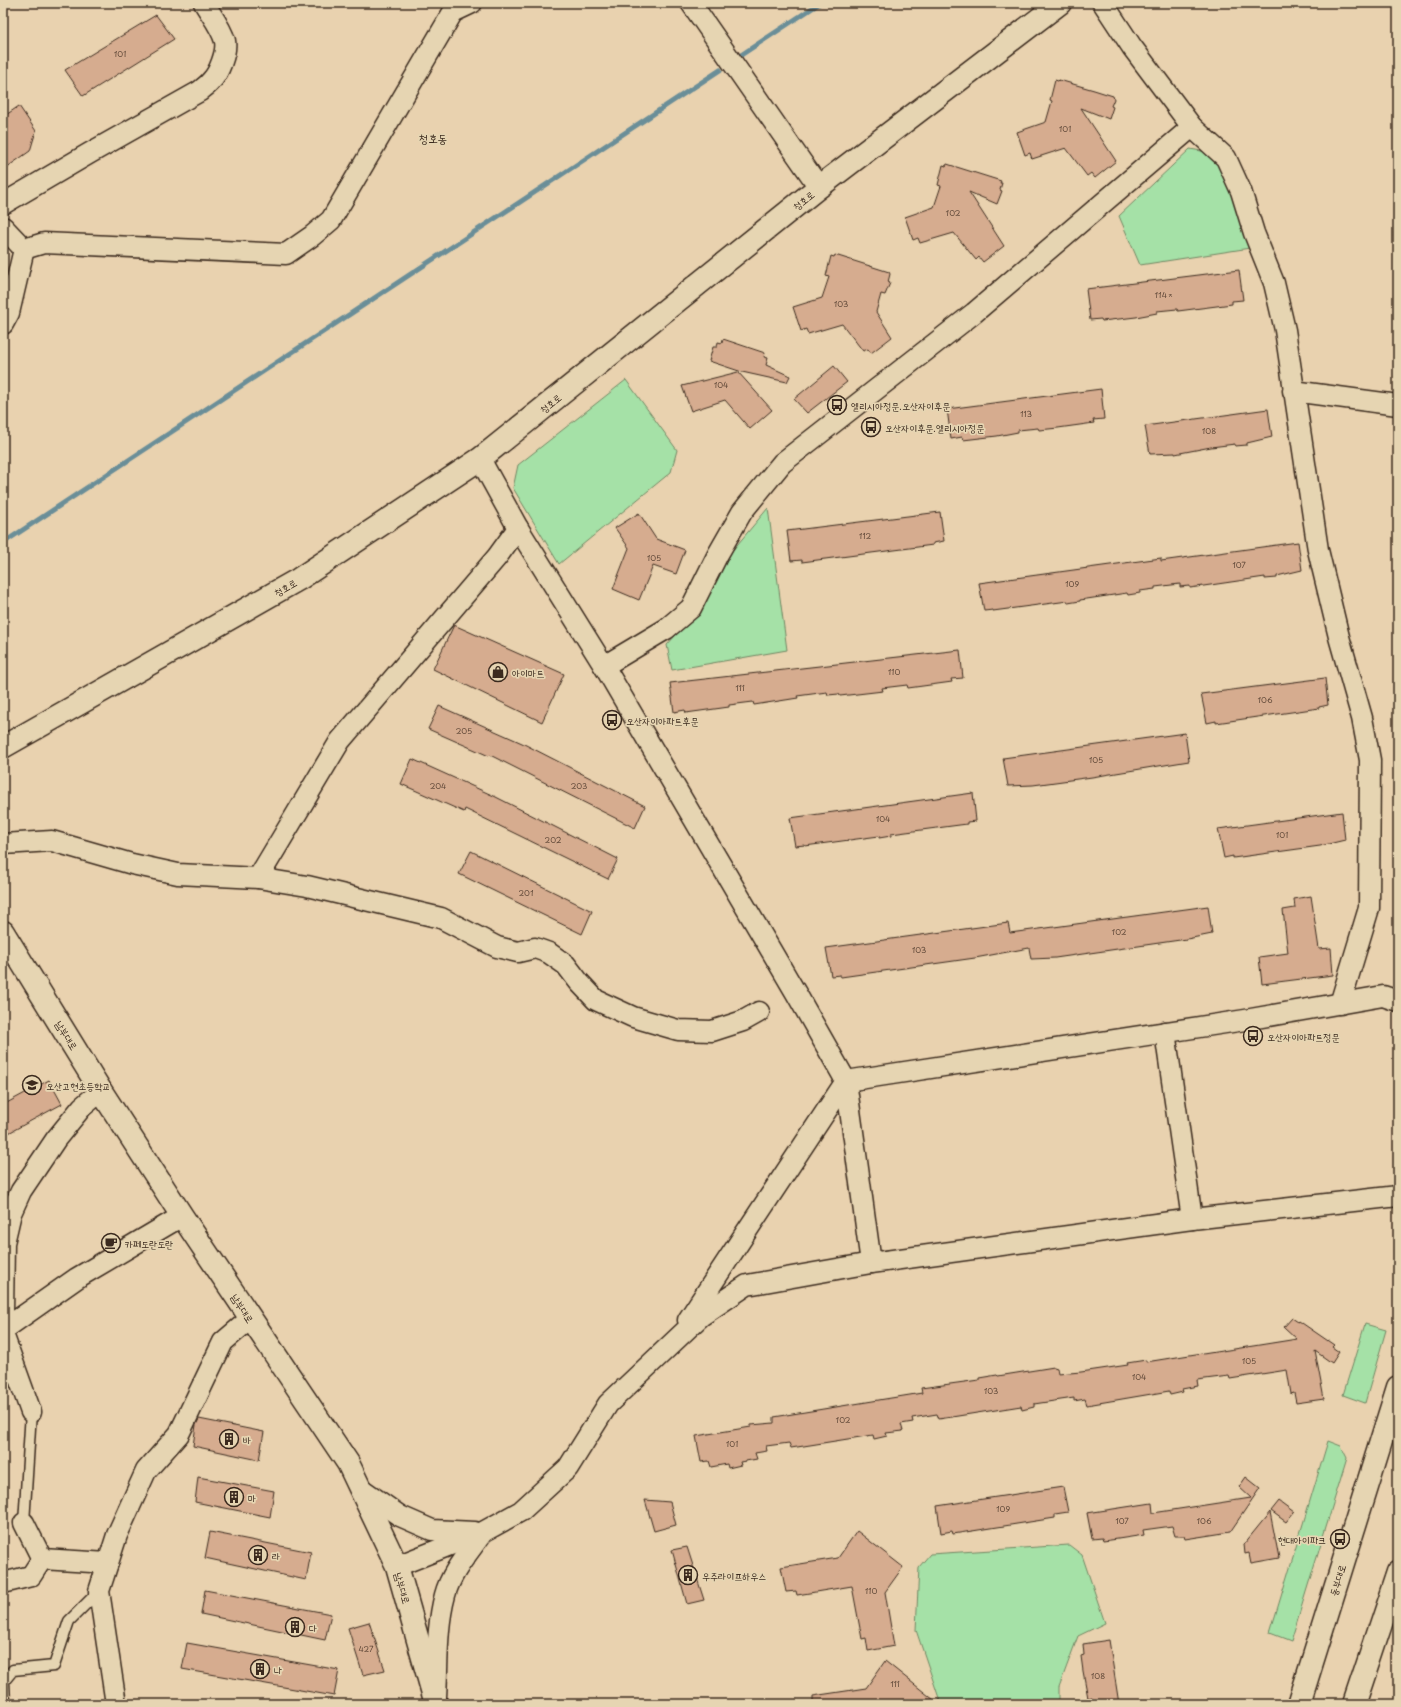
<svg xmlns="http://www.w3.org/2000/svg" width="1401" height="1707" font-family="'Playpen Sans','Poor Story',sans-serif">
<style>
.green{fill:#a5e1a7;stroke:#708662}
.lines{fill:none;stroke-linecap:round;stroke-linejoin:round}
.stream{stroke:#6a8e98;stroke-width:5}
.building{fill:#d6ac8f;stroke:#3b2a1e}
.lane-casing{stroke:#3b2a1e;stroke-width:13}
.street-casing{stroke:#3b2a1e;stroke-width:23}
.secondary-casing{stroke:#3b2a1e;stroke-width:25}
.lane{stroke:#e6d5b2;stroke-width:10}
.street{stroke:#e6d5b2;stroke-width:20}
.secondary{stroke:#e6d5b2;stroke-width:22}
.labels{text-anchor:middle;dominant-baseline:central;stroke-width:3.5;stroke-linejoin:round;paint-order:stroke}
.number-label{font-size:8px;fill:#624a3a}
.street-label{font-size:10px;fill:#3b2a1e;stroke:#e6d5b2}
.poi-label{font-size:10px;fill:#3b2a1e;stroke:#e6d5b2;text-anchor:start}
.quarter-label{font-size:12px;fill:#3b2a1e;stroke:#e6d5b2}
</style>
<rect width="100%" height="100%" fill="#e9d2af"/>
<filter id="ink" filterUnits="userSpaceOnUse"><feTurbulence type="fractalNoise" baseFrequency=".025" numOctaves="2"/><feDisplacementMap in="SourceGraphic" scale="8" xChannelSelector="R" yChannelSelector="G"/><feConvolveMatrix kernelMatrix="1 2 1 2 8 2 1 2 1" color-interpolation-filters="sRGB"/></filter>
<g filter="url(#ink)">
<!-- green -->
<g class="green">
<path d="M1190,149L1213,153L1232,185L1250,248L1140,265L1119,216Z"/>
<path d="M626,380L677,450L671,472L559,564L513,488L518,465Z"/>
<path d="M768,508L787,650L672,670L667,645L705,602L732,551Z"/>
<path d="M1365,1324L1386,1330L1365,1403L1343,1395Z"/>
<path d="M1328,1441L1341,1446L1347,1458L1291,1641L1270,1633Z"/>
<path d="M1069,1545L1082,1555L1105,1623L1078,1636L1059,1687V1704H941L916,1630L919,1567L930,1554Z"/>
</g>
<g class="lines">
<!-- stream -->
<g class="stream">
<path d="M738,57L820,3"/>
<path d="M3,543L720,70"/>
</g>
</g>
<!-- building -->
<g class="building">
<path d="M156,15L174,39L83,96L65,70Z"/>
<path d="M1055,80L1058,81L1059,80L1094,90L1113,96L1114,99L1111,106L1113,107L1109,119L1081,108L1116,161L1095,178L1091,173L1087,176L1066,148L1032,159L1030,153L1025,155L1017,132L1046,122L1052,101L1050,100Z"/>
<path d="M19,106L36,131L30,151L3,170V117Z"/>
<path d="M947,164L1001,181L1000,183H1002L1000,190L1002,191L997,204L969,192L1004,246L983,262L979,257L976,260L954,233L920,243L918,238L913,240L905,217L934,207L941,186L938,185L943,165L946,166Z"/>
<path d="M835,255L889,272L890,274L888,282L890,283L885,295L881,294L876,312L892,337L871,353L868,349L863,351L842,324L808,334L806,329L801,331L793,307L822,298L829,277L826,276L831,256L834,257Z"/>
<path d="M1239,270L1243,300L1232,301V304L1178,311L1177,309L1157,311V313L1136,317L1102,321L1101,319L1090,320L1086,289Z"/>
<path d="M723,339L765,353L764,357L768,358L766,365L790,376L787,382L742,372L709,361L713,347H717L718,342L722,343Z"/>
<path d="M834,366L847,382L807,413L794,399Z"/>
<path d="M738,372L772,410L750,429L725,400L691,411L682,386Z"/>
<path d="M1101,389L1104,419L1093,420L1094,423L1058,428L1039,430L1038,428L1018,430V432L997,436L963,440L962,437L951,439L947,409Z"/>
<path d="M1268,409L1272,437L1247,443V445L1235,446V444L1211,447L1175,454V453L1150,454L1145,426Z"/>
<path d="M940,512L944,541L933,543V545L802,562V560L791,561L787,531Z"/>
<path d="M639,513L656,539L685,550L676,574L653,566L639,600L613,589L629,548L615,528Z"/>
<path d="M1298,542L1302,570L1277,576V578L1265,579V577L1190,588V586L1180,587V584L1155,587V589L1140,591V593L1128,595L1127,593L1080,600V601L1068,603V601L993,611V610L984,611L979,583L1161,558V561Z"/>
<path d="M454,625L564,674L542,722L433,669Z"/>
<path d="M960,650L963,678L951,679L952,682L908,688L907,685L882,688L883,691L840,696L839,694L828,695L827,692L797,696L798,698L754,705L753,702L729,705V707L686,713L685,710L674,712L670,683Z"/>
<path d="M1325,678L1328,705L1319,707V708L1216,723V721L1207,723L1201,694Z"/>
<path d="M439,706L522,743L645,806L635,828L490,755L489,756L428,729Z"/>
<path d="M1185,733L1189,761L1092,777L1033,785L1008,786L1003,758Z"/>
<path d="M412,759L494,796L618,859L608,879L465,809L464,812L401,784Z"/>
<path d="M973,793L976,821L967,822V824L891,834V836L879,838V836L805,846V845L795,846L790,818Z"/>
<path d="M1342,812L1345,840L1320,846L1233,858V856L1224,858L1218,829Z"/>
<path d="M471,851L592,911L582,934L459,874Z"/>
<path d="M1311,896L1319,949L1331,948L1333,975L1262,984L1259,957L1288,953L1283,910L1295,908L1294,899Z"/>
<path d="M1208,906L1212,934L1187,939L1055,958L1031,959L1029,948L975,958L841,977L840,975L831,976L826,948L1008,923L1010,933Z"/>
<path d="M49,1080L62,1104L3,1136V1105Z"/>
<path d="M1292,1318L1298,1322L1299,1321L1334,1345L1332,1347L1339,1352L1332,1363L1315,1351L1324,1399L1296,1403L1294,1393L1291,1394L1287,1370L1230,1379L1229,1376L1197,1380L1198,1386L1182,1389L1183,1392L1170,1395L1169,1391L1087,1405L1085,1399L1074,1401V1398L1034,1404V1407L1022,1410L1021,1406L939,1419L937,1414L912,1418L913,1422L901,1424L903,1431L886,1433L887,1436L874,1439L873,1435L791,1448L789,1443L766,1446L767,1451L755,1453L757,1459L740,1462L741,1465L728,1468L727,1464L711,1467L709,1461L701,1462L696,1436L751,1427V1425L774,1423V1417L922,1393L921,1388L979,1380V1378L997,1375L998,1376L1054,1367L1057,1368L1058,1374L1081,1372L1128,1365L1127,1363L1146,1360V1362L1202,1353L1203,1354L1297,1339L1284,1327Z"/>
<path d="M199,1419L264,1432L259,1460L193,1446L196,1425Z"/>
<path d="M198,1477L274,1491L270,1517L195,1502Z"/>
<path d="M1246,1477L1260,1488L1230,1532L1185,1539L1184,1536H1175L1172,1526L1143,1530L1144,1535L1118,1539L1103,1541L1102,1538L1092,1539L1087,1513L1152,1503L1153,1513L1251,1498L1239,1487Z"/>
<path d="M1063,1487L1068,1512L1055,1514V1518L953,1534L952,1531L941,1533L937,1506Z"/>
<path d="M645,1500L670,1502L676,1525L654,1531Z"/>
<path d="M1279,1501L1294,1512L1286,1522L1271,1511Z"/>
<path d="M1270,1512L1279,1558L1251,1563L1249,1553L1245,1554L1244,1544Z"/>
<path d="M857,1531L903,1567L885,1592L894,1646L868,1651L866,1638L862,1639L852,1586L797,1595L796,1591L786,1592L781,1567L838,1558Z"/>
<path d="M210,1532L311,1552L306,1580L205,1558Z"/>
<path d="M687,1547L704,1600L687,1604L672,1550Z"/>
<path d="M205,1590L331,1614L325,1640L201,1614Z"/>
<path d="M369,1622L385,1670L363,1675L348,1628Z"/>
<path d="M1109,1640L1119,1704H1093L1092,1697L1088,1698L1083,1671L1081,1656L1084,1655L1083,1644Z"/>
<path d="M187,1643L339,1670L334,1696L182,1669Z"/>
<path d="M885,1661L939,1704H813V1696L866,1688Z"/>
</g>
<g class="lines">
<defs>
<g id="lane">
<path d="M24,1523L31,1412"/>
<path d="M5,1704L4,1681L13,1670L54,1666L69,1621L99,1591"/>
</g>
<g id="street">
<path d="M691,3L819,187"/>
<path d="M1103,3L1132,47L1192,127L1226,158L1241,191L1254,233L1274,283L1285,330L1318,550L1339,637L1362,718L1370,760L1369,908L1340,1004"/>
<path d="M3,204L90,153L200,91C203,88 208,85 211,81C219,73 227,52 225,41C221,27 211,15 204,3"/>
<path d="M3,227L24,249L9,313L3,324"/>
<path d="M24,249L44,243L286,254L312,236L331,220L453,12L472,3"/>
<path d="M1293,391L1398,405"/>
<path d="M480,459L518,528L604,666L796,993L846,1081L1245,1020L1383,996L1398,1001"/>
<path d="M604,666L666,629L691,608L718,554L742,512L782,463L974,313L1192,127"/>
<path d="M3,844L52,841L132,864L178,874L258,878L340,741L497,557L518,528"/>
<path d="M258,878L307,886L441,918L497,947L518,952L535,948L549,953L566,965L579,982L596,1000L633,1017L678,1030L712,1031L743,1021L759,1012"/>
<path d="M1165,1032L1192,1219"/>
<path d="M846,1081L871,1263"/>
<path d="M3,1313L4,1243L11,1213L21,1191L56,1139L82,1107L101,1091"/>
<path d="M688,1320L846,1081"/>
<path d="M3,1330L77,1278L182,1216"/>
<path d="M3,1334L31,1412"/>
<path d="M360,1488L400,1516L432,1530L475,1532"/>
<path d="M24,1523L42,1559"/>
<path d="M108,1563L99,1591L116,1704"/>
<path d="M397,1566L483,1532L521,1511L568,1468L608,1404L701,1316L747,1285L871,1263L1192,1219L1398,1196"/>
<path d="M3,1583L31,1576L42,1559L108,1563L117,1535L146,1471L179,1434L223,1342L250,1319"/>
<path d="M436,1697C438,1663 436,1628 445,1595C451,1572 469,1552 483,1532"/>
</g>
<g id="secondary">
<path d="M3,747L299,579L480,459L819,187L1060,3"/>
<path d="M3,932L101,1091L182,1216L348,1463L397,1566L436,1704"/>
<path d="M1299,1704L1398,1387"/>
<path d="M1354,1704L1398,1572"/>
</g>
</defs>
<!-- lane casing -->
<use href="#lane" class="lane-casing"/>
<!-- street casing -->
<use href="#street" class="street-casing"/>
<!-- secondary casing -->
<use href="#secondary" class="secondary-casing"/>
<!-- lane -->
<use href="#lane" class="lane"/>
<!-- street -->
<use href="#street" class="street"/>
<!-- secondary -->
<use href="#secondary" class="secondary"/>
</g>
</g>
<!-- icons -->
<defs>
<symbol id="bus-ring" viewBox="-11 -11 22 22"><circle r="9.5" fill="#e6d5b2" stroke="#3b2a1e" stroke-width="1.5"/><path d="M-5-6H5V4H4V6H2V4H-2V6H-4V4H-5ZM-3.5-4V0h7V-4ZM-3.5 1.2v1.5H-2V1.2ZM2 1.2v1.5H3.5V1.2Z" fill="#3b2a1e"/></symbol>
<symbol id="shop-ring" viewBox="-11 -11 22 22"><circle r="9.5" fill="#e6d5b2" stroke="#3b2a1e" stroke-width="1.5"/><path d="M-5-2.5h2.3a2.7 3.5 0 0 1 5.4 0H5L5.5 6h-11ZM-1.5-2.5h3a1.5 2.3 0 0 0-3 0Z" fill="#3b2a1e"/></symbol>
<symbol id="school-ring" viewBox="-11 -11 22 22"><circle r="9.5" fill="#e6d5b2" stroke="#3b2a1e" stroke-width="1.5"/><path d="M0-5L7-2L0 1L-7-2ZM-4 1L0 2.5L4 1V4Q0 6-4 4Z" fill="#3b2a1e"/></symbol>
<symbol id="cafe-ring" viewBox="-11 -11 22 22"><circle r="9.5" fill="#e6d5b2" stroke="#3b2a1e" stroke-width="1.5"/><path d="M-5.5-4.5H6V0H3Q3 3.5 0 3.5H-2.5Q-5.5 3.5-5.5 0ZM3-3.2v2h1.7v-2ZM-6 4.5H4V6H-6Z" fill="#3b2a1e"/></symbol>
<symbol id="building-ring" viewBox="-11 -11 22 22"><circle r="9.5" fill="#e6d5b2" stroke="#3b2a1e" stroke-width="1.5"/><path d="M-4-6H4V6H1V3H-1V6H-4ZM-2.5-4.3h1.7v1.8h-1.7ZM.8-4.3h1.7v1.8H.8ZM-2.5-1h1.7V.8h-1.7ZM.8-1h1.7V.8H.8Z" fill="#3b2a1e"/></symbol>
</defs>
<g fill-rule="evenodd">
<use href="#bus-ring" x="826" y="394" width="22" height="22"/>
<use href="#bus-ring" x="860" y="416" width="22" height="22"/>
<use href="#shop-ring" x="487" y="661" width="22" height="22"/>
<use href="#bus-ring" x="601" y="709" width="22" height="22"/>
<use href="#bus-ring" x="1242" y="1025" width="22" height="22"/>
<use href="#school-ring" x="21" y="1074" width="22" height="22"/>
<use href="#cafe-ring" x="100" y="1232" width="22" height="22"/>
<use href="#building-ring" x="218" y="1428" width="22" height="22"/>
<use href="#building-ring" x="223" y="1486" width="22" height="22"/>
<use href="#bus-ring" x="1329" y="1528" width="22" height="22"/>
<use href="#building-ring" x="247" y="1544" width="22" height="22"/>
<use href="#building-ring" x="677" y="1564" width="22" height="22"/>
<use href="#building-ring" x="284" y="1616" width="22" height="22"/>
<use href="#building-ring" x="249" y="1658" width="22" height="22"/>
</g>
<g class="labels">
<!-- number labels -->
<g class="number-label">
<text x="120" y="54">101</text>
<text x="1065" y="129">101</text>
<text x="953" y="213">102</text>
<text x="1164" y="295">114ㅈ</text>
<text x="841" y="304">103</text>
<text x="721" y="385">104</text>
<text x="1026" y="414">113</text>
<text x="1209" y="431">108</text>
<text x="865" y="536">112</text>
<text x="654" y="558">105</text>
<text x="1239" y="565">107</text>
<text x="1072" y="584">109</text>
<text x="894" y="672">110</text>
<text x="740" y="688">111</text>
<text x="1265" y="700">106</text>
<text x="464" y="731">205</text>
<text x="1096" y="760">105</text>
<text x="438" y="786">204</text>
<text x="579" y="786">203</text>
<text x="883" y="819">104</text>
<text x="1282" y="835">101</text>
<text x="553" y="840">202</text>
<text x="526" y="893">201</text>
<text x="1119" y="932">102</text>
<text x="919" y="950">103</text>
<text x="1249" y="1361">105</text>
<text x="1139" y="1377">104</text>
<text x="991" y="1391">103</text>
<text x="843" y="1420">102</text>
<text x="732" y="1444">101</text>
<text x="1003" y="1509">109</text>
<text x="1122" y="1521">107</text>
<text x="1204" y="1521">106</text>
<text x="871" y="1591">110</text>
<text x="366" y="1649">427</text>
<text x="1098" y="1676">108</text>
<text x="895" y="1684">111</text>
</g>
<!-- street labels -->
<g class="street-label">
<text transform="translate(803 200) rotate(-39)">청호로</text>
<text transform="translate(550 403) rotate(-39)">청호로</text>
<text transform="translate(285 587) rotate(-30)">청호로</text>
<text transform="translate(67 1035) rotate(58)">남부대로</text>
<text transform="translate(243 1308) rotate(57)">남부대로</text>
<text transform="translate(1337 1580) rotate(-73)">동부대로</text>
<text transform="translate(403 1588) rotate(74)">남부대로</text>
</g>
<!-- poi labels -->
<g class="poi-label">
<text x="851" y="405">엘리시아정문.오산자이후문</text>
<text x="885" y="427">오산자이후문.엘리시아정문</text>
<text x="512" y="672">아이마트</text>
<text x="626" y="720">오산자이아파트후문</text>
<text x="1267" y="1036">오산자이아파트정문</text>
<text x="46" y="1085">오산고현초등학교</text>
<text x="125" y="1243">카페도란도란</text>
<text x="243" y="1439">바</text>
<text x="248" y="1497">마</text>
<text x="1326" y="1539" text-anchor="end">현대아이파크</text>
<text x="272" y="1555">라</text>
<text x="702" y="1575">우주라이프하우스</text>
<text x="309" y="1627">다</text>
<text x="274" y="1669">나</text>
</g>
<!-- quarter labels -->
<g class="quarter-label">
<text x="433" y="138">청호동</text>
</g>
</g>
<!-- margin -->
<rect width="1401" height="1707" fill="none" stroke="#e6d5b2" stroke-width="16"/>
<rect x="8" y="8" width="1385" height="1691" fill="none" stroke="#3b2a1e" stroke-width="1.5" filter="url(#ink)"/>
</svg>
